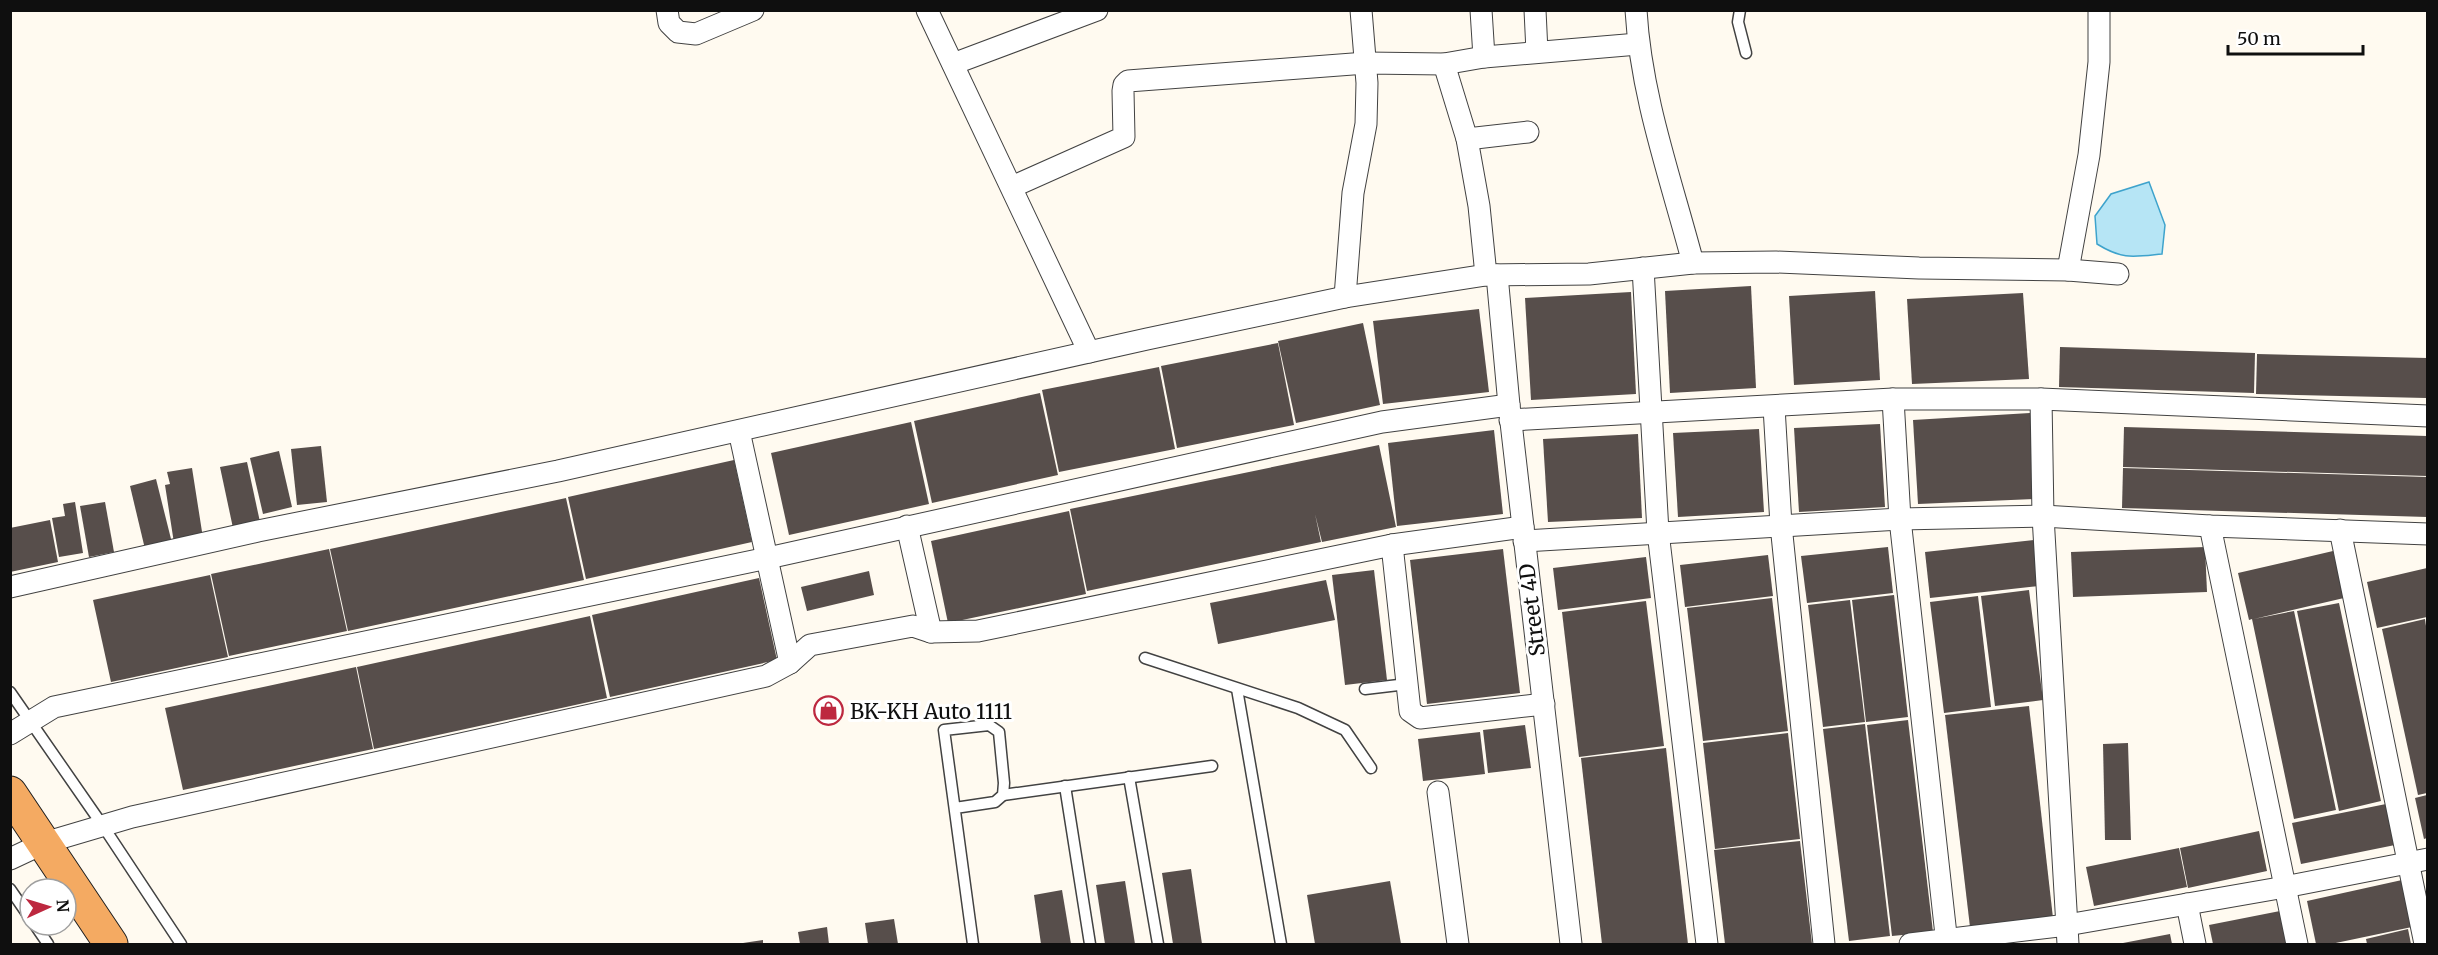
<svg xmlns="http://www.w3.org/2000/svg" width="2438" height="955" font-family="Merriweather,serif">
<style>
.water{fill:#b6e5f5;stroke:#3ea3cc;stroke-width:1.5}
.building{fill:#574e4b}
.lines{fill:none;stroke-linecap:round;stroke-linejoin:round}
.service-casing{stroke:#424242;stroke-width:13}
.minor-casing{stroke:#424242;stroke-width:23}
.trunk-casing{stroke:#202020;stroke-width:35}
.service{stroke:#fff;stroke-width:10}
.minor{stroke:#fff;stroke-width:21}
.trunk{stroke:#f4aa62;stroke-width:33}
.labels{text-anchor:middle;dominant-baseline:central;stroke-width:6;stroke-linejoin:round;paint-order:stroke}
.street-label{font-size:21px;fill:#0f0f0f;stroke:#fff}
.poi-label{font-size:21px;fill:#0f0f0f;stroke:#fff;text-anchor:start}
</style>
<rect width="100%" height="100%" fill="#fffaf0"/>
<!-- water -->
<path class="water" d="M2149,182L2165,225L2162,254C2133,257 2123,260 2097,244L2095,216L2111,194Z"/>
<!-- building -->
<g class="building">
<path d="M1751,286L1756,388L1670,393L1665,291Z"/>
<path d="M1875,291L1880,380L1794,385L1789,296Z"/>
<path d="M1631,292L1636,394L1531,400L1525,298Z"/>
<path d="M2023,293L2029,379L1912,384L1907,299Z"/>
<path d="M1479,309L1489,392L1383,404L1373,321Z"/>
<path d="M1363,323L1380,405L1296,423L1278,341Z"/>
<path d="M1278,343L1294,425L1177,448L1161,366Z"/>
<path d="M2060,347L2255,353L2254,393L2059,387Z"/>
<path d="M2257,354L2428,358L2426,398L2256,394Z"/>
<path d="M1159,367L1175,449L1059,472L1042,390Z"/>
<path d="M1040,393L1058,475L932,503L914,421Z"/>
<path d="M2030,413L2035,499L1918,504L1913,420Z"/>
<path d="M911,422L929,504L789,535L771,453Z"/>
<path d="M1880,424L1885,507L1799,512L1794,428Z"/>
<path d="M2124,427L2427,436V476L2123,467Z"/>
<path d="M1759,429L1764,512L1678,517L1673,433Z"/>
<path d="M1494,430L1503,514L1397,526L1388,443Z"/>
<path d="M1638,434L1642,518L1548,522L1543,439Z"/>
<path d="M1379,445L1396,527L1322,542L1315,514L1321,542L1087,591L1070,509Z"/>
<path d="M321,446L327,502L297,505L291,449Z"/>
<path d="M279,451L292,507L263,514L250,458Z"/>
<path d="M734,460L752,542L586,579L568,497Z"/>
<path d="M247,462L260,522L233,528L220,467Z"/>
<path d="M192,468L203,538L174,543L165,485L170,484L167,472Z"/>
<path d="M2123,468L2427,477V517L2122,508Z"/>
<path d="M156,479L172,543L145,549L130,486Z"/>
<path d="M566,498L584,580L348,631L330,549Z"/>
<path d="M75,502L83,553L59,557L52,518L65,516L63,504Z"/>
<path d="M105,502L114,552L89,557L80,506Z"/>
<path d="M1069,511L1086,594L948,623L931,541Z"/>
<path d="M50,520L58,562L10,572V528Z"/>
<path d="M2034,540L2039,586L1930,598L1925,552Z"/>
<path d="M1888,547L1893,593L1807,603L1801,556Z"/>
<path d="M2205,547L2207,592L2073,597L2071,552Z"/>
<path d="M329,549L347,631L229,656L211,574Z"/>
<path d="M1503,549L1520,693L1427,704L1410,560Z"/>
<path d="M2333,551L2344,598L2254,619L2294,611L2336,810L2294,819L2252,619L2249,620L2238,573Z"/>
<path d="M1768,555L1773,596L1685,607L1680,565Z"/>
<path d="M1646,557L1651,598L1558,610L1553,568Z"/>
<path d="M2427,568V617L2377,628L2367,582Z"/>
<path d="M1374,570L1387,680L1345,685L1332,575Z"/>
<path d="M869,571L874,595L807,611L801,587Z"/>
<path d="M210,575L228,657L111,682L93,600Z"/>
<path d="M759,578L777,660L610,697L592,615Z"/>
<path d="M1326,580L1335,620L1218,644L1210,603Z"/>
<path d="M2029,590L2043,700L1995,706L1981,596Z"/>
<path d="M1894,595L1908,717L1866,722L1852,600Z"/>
<path d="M1978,596L1991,707L1944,713L1930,602Z"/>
<path d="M1772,598L1788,731L1703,741L1687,608Z"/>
<path d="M1850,600L1865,722L1823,727L1808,605Z"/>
<path d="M1646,601L1664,746L1579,757L1562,612Z"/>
<path d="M2339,603L2381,801L2339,811L2297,611Z"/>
<path d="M590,616L607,698L374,749L357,667Z"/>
<path d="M2425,619L2427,633V793L2418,795L2382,629Z"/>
<path d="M356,667L373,749L183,790L165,708Z"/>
<path d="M2029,706L2053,918L1970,927L1945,715Z"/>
<path d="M1908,720L1933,932L1892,936L1867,725Z"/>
<path d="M1865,724L1890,936L1849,941L1823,729Z"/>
<path d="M1525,725L1531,768L1488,773L1483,730Z"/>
<path d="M1480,732L1485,774L1423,781L1418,739Z"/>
<path d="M1788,733L1800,839L1715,849L1703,743Z"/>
<path d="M2128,743L2131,840H2105L2103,744Z"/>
<path d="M1666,748L1688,944H1602L1581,758Z"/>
<path d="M2427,795V838L2424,839L2415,798Z"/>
<path d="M2386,804L2395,845L2301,864L2292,823Z"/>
<path d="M2259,831L2267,871L2188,888L2180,848Z"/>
<path d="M1800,841L1812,944H1725L1714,850Z"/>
<path d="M2179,848L2187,887L2094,906L2086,867Z"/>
<path d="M1191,869L1202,944H1173L1162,873Z"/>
<path d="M2402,880L2412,927L2331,944H2316L2307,901Z"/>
<path d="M1125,881L1135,944H1105L1096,885Z"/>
<path d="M1390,881L1401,944H1315L1307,895Z"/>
<path d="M1062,890L1071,944H1041L1034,895Z"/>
<path d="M2280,911L2287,944H2213L2209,925Z"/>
<path d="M894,919L898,944H868L865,923Z"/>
<path d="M827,927L829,944H800L798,932Z"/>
<path d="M2408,929L2411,944H2367L2366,939Z"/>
<path d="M2170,934L2172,944H2123V943Z"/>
<path d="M763,940V944H743V943Z"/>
</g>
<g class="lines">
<defs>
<g id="service">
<path d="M1740,10L1738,22L1746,53"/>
<path d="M1145,658L1298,708L1345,730L1371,768"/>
<path d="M1237,689L1281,944"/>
<path d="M1365,689L1407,684"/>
<path d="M10,692L103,826L181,944"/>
<path d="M1129,777L1158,944"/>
<path d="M1065,786L1090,944"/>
<path d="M1003,795L1212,766"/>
<path d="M955,808L995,802L1003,795L1004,783L999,732L989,725L944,730L973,944"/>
<path d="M10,889L30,918"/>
<path d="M35,925L48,944"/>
</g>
<g id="minor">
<path d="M667,10L669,23L678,32L696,34L753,10"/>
<path d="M927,10L1089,352"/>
<path d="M1481,10L1484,57"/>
<path d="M1535,10L1537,52"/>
<path d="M1636,10C1641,97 1671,179 1693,263"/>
<path d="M953,64L1097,10"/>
<path d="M1444,64L1467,139L1479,206L1486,275"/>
<path d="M1467,139L1528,132"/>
<path d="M1012,187L1124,137L1123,91L1124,85L1128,81L1366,63L1444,64L1484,57L1638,44"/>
<path d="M1643,268L1658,532L1707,944"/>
<path d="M2068,270L2089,155L2099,62V10"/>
<path d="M1497,275L1509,405L1571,944"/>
<path d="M1345,297L1353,193L1366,124L1367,83L1361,10"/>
<path d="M1893,399L1900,519L1947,944"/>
<path d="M2041,399L2043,516L2068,944"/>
<path d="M1774,407L1781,525L1824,944"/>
<path d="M1510,420L1893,399H2041L2428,416"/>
<path d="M739,431L790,663"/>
<path d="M907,526L931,632"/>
<path d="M2210,526L2297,944"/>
<path d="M2340,530L2425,944"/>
<path d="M1524,541L1900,519L2043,516L2210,526L2428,534"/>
<path d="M1392,545L1410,711L1420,718L1544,704"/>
<path d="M10,587L258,531L558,471L1147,339L1345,297L1486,275L1589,274L1693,263L1776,262L1919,268L2068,270L2118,274"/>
<path d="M10,734L54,707L768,558L1382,422L1509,405"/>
<path d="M1438,792L1458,944"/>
<path d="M10,859L44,843L132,817L766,676L790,663L810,645L913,626L931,632L978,631L1392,545L1523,527"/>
<path d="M2187,904L2195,944"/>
<path d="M1910,944L2067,925L2285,887L2428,859"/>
</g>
<path id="trunk" d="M10,793L111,944"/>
</defs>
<!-- service casing -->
<use href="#service" class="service-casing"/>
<!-- minor casing -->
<use href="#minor" class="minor-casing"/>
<!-- trunk casing -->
<use href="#trunk" class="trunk-casing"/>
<!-- service -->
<use href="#service" class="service"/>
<!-- minor -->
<use href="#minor" class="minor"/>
<!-- trunk -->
<use href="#trunk" class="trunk"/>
</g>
<!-- icons -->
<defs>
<symbol id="shop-ring" viewBox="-11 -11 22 22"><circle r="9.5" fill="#fff" stroke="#bd283f" stroke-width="1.5"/><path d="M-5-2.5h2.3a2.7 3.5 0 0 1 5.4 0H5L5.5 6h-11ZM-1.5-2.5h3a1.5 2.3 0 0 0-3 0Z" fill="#bd283f"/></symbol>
</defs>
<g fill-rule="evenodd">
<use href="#shop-ring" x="812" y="694" width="33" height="33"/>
</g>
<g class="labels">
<!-- street labels -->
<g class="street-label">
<text transform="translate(1532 610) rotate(-97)">Street 4D</text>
</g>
<!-- poi labels -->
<g class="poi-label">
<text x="850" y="711">BK-KH Auto 1111</text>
</g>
</g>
<!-- border -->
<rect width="2438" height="955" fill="none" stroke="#0f0f0f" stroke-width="24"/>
<!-- north arrow -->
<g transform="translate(48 907) rotate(86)"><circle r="28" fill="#ffffff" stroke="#9f9f9f" stroke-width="1.5"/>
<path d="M0-4.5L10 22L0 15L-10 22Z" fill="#bd283f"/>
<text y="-9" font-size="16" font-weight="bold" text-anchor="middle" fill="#0f0f0f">N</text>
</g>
<!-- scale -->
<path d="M2228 45v9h135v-9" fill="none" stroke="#0f0f0f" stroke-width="3"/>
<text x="2237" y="45" font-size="18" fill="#0f0f0f" stroke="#ffffff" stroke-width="4.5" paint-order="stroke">50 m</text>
</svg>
